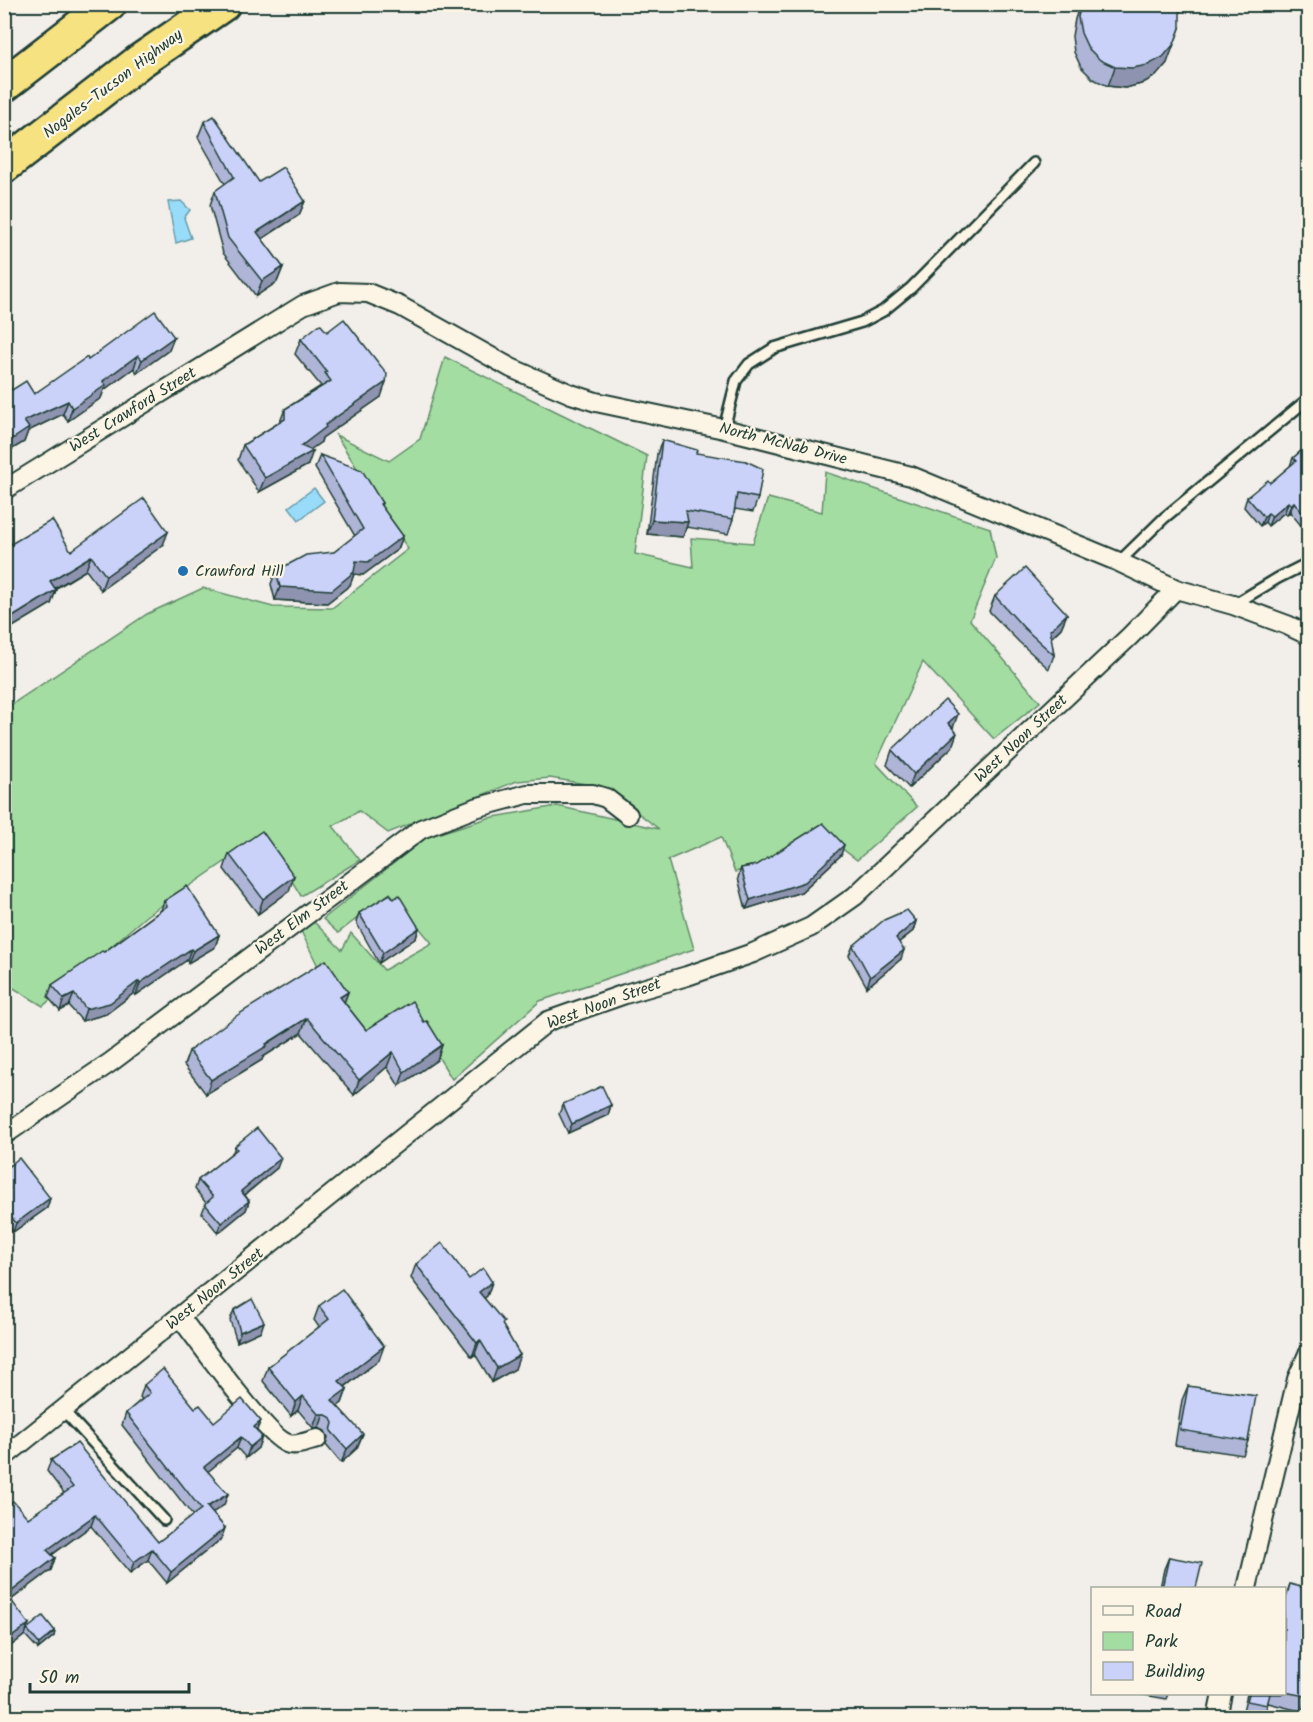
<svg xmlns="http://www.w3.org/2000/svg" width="1313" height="1722" font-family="Kalam,sans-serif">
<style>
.green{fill:#a4dda2;stroke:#628d6b;stroke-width:1.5}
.water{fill:#98dcfa;stroke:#689cab;stroke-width:1.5}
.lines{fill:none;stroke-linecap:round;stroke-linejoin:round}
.lane-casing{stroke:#1f3d34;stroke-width:14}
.street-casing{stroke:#1f3d34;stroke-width:22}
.highway-casing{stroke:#1f3d34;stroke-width:38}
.lane{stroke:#fcf5e5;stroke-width:9}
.street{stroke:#fcf5e5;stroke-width:18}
.highway{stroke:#f7e281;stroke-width:33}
.wall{fill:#afb5d7;stroke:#1f3d34;stroke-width:1.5}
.shaded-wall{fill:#8e93af;stroke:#1f3d34;stroke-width:1.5}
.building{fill:#cbd2fa;stroke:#1f3d34;stroke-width:1.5}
.poi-dot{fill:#1f6fb2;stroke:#fcf5e5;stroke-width:2}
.labels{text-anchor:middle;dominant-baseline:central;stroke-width:4.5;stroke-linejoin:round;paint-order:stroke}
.street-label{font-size:16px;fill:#1f3d34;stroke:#fcf5e5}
.poi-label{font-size:16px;fill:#1f3d34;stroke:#fcf5e5;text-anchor:start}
</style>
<rect width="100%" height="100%" fill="#f2eee9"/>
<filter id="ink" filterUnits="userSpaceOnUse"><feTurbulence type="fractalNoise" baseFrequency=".0167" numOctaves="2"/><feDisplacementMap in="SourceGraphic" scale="12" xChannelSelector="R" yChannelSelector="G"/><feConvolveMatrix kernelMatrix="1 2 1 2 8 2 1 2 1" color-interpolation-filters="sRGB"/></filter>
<g filter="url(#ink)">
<!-- green -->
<path class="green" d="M445,357L647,456L635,554L693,567L691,538L753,543L768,498L822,512L825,472L990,528L996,558L970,620L1040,702L994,739L923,662L876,763L917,807L857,860L820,832L772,862L735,872L721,837L668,860L694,949L540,1001L452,1079L408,1008L359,1042L341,1014L301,931L312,920L342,950L351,933L384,970L432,943L390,893L338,933L323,919L427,837L488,818L557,806L659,829L604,787L550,778L517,781L388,833L359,811L333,826L360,860L301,896L264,835L146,916L43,1006L12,987L5,1061V709L147,614L203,588L273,607L332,608L408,549L336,435L389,461L420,439Z"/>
<!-- water -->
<g class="water">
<path d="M181,201L190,210L184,218L191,238L176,243L168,202Z"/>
<path d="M314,488L324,501L299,520L289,507Z"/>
</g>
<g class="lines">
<defs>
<g id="lane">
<path d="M724,429L736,381L749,364L774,348L862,322L883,311L911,288L1034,163"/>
<path d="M1119,562L1164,518L1308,399"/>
<path d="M1235,604L1278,578L1308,563"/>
<path d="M63,1410L164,1520"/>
</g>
<g id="street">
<path d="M4,490L303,305L339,292L368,293L400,306L511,368L571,394L596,402L724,429L911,476L1119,562L1176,589L1233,605L1287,625L1308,635"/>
<path d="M4,1135L111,1062L421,829L475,808L527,794H593L606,798L628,815"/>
<path d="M180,1317C197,1339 268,1440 289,1444C298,1446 309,1441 317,1439"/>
<path d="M4,1457L548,1021L625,994L687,976L753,953L811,927L855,896L1130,636L1176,589"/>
<path d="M1247,1588L1297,1379L1308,1354"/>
<path d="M1217,1718L1222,1694"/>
</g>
<g id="highway">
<path d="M4,85L109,4"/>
<path d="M4,166L140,61L223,4"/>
</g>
</defs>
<!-- lane casing -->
<use href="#lane" class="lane-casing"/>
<!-- street casing -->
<use href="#street" class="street-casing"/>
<!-- highway casing -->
<use href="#highway" class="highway-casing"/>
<!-- lane -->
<use href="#lane" class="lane"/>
<!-- street -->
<use href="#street" class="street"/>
<!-- highway -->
<use href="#highway" class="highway"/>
</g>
<!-- wall -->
<g class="wall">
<path d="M1080,4H1178L1167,63L1156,76L1141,84L1125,88L1108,86L1093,79L1081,67L1074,52L1072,36L1075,19Z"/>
<path d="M204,122L259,182L305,201L299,215L262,239L283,267L277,282L256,296L223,253L210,205L215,191L225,184L198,137Z"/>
<path d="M174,337L169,350L137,373L134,368L104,390L101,398L68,421L63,414L28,431L24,442L9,451L12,390L34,394L88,360Z"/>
<path d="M301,339L381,397L322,438L321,442L310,449L308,465L259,492L238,460L243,445L280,422L285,409L321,386L295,354Z"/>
<path d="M662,440L696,453L758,498L753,512L735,509L733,519L728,534L687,527L683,537L647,534L657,454Z"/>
<path d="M1308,445V534L1290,512L1287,515L1285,512L1268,526L1265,522L1260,526L1244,507L1247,497L1270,483L1290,466L1293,458Z"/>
<path d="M320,455L382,503L381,506L403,536L398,549L363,575L354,574L350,585L327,603L275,600L271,584L276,571L334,552L355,536L315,468Z"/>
<path d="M163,545L101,590L86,570L55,589L56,590L51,604L6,631L4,629V548L71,551Z"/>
<path d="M995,596L1067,614L1061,628L1051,638L1054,655L1049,669L1019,642L989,611Z"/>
<path d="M952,747L909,788L887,765L892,750Z"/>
<path d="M229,854L289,891L258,914L224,869Z"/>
<path d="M841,855L801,892L746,909L738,878L741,868L757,865Z"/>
<path d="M394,899L419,928L416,938L379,963L356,922L359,913Z"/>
<path d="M164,901L219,935L215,947L188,963L187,960L136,995L134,993L106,1014L82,1021L69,1006L60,1011L48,997L52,985L104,952L161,910Z"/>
<path d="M916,921L913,931L899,942L901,959L867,987L849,955L853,946Z"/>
<path d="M348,992L344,1002L366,1030L424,1022L442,1045L437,1060L399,1086L387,1067L354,1095L301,1033L263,1057L262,1060L206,1094L184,1065L189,1051Z"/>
<path d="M563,1104L611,1105L608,1115L568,1133L559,1114Z"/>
<path d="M235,1146L277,1168L245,1195L249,1201L246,1210L218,1233L202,1213L206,1203L195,1189L198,1180L233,1152Z"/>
<path d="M4,1170L50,1198L47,1208L13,1232L4,1222Z"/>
<path d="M416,1264L469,1279L492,1282L487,1296L484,1298L502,1325L515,1369L492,1382L475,1354L472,1357L411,1278Z"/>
<path d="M319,1306L379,1360L345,1387L347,1389L342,1403L337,1406L357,1448L341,1463L326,1445L328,1437L325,1431L319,1428H313L298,1410L291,1416L263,1381L268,1367L319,1327L314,1320Z"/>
<path d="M234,1310L261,1331L237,1342L230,1320Z"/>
<path d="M144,1385L195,1408L214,1422L257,1430L258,1448L246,1458L237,1448L208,1471L224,1505L212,1513L225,1528L221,1539L167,1583L148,1560L130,1573L91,1526L52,1555L55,1558L51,1570L11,1600L28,1629L55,1631L54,1636L38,1649L25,1635L4,1651V1508L28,1518L64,1493L47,1471L51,1460L158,1542L193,1516L122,1425L126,1413L142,1399L140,1397Z"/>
<path d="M1188,1386L1248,1441L1243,1455L1175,1445L1182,1400Z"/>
<path d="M1169,1557L1196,1588H1160L1164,1569Z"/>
<path d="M1290,1584L1308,1718H1299L1300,1711L1268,1703L1263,1718H1252L1242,1715L1247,1694H1284V1601Z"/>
<path d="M1139,1694H1168L1166,1699Z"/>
</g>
<!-- shaded-wall -->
<g class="shaded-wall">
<path d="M1180,28L1167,63L1156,76L1141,84L1125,88L1108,86L1115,67Z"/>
<path d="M305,201L299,215L251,246L257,232Z"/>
<path d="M283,267L277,282L256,296L262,281Z"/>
<path d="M174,337L169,350L137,373L142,360Z"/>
<path d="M138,355L134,368L104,390L101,398L68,421L72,408L103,381Z"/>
<path d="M386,382L381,397L322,438L321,442L296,460L313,451L308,465L259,492L265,478L325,425Z"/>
<path d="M68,401L63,414L28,431L24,442L9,451H4V439L24,421Z"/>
<path d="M1288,502L1285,512L1268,526L1272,516Z"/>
<path d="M1294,502L1290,512L1287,515L1291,505Z"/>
<path d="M1268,513L1265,522L1260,526L1264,517Z"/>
<path d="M652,520L688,522L683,537L647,534Z"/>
<path d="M168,532L163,545L101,590L106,576Z"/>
<path d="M403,536L398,549L363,575L354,574L350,585L327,603L275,600L280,587L356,561Z"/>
<path d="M91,556L86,570L45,594L50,581Z"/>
<path d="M56,590L51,604L6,631L11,618Z"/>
<path d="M1067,614L1061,628L1044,644L1050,630Z"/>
<path d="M9,615L4,627V618Z"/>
<path d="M958,714L953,728L948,723Z"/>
<path d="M957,733L952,747L909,788L914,774Z"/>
<path d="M844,845L841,855L801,892L746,909L750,900Z"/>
<path d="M294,876L289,891L258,914L263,899Z"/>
<path d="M916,921L913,931L893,947L896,938Z"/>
<path d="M419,928L416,938L379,963L383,953Z"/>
<path d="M219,935L215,947L188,963L193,951Z"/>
<path d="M191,949L187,960L136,995L140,983Z"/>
<path d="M904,950L901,959L867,987L870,977Z"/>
<path d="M139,981L134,993L106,1014L82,1021L86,1009Z"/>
<path d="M348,992L343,1006L340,997Z"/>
<path d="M74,994L69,1006L60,1011L64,999Z"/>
<path d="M307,1018L301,1033L263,1057L262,1060L206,1094L211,1080Z"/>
<path d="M442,1045L437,1060L399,1086L404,1072Z"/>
<path d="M393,1052L387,1067L354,1095L359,1080Z"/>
<path d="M611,1105L608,1115L568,1133L572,1124Z"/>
<path d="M281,1158L277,1168L238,1200L241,1191Z"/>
<path d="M50,1198L47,1208L13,1232L16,1223Z"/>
<path d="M249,1201L246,1210L218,1233L221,1223Z"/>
<path d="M492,1282L487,1296L474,1306L479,1292Z"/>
<path d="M264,1322L261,1331L237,1342L240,1332Z"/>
<path d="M480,1340L475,1354L472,1357L477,1343Z"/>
<path d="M384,1346L379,1360L334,1395L339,1381Z"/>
<path d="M520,1355L515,1369L492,1382L497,1368Z"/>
<path d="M347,1389L342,1403L327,1414L332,1400Z"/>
<path d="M303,1396L298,1410L291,1416L296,1402Z"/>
<path d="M318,1414H324L319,1428H313Z"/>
<path d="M261,1421L256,1432L254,1427Z"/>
<path d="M363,1434L357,1448L341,1463L347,1449Z"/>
<path d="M241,1437L237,1448L200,1478L204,1467Z"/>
<path d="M262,1437L258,1448L246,1458L250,1447Z"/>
<path d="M228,1494L224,1505L203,1519L207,1507Z"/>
<path d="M95,1515L91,1526L43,1561L47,1550Z"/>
<path d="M225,1528L221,1539L167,1583L171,1572Z"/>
<path d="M152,1549L148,1560L130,1573L134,1562Z"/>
<path d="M55,1558L51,1570L4,1605L7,1595Z"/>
<path d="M29,1624L25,1635L4,1651L5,1642Z"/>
<path d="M55,1631L54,1636L38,1649L39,1644Z"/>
</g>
<!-- building -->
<g class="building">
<path d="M1081,4H1178L1180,11V28L1174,44L1163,57L1148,65L1132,68L1115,67L1100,60L1088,48L1081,33L1078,17Z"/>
<path d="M214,116L259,182L283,167L305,201L257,232L283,267L262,281L228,238L215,191L234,177L204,122Z"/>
<path d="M155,311L174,337L142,360L138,355L103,381L106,385L72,408L68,401L24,421L29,428L14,438L7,437L4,439V389L9,386L12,390L26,381L34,394L87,357L88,360Z"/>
<path d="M344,319L387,374L386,382L325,425L326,427L301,446L313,451L265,478L243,445L285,419V409L331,381L325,373L327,372L301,339L320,324L327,332Z"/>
<path d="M662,440L697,450L696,453L746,461L763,469L758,498L737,494L733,519L686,511L688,522L652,520Z"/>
<path d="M1308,445V520L1294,502L1291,505L1288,502L1272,516L1268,513L1264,517L1247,497L1268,480L1270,483L1296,461L1293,458Z"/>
<path d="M320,455L362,470L382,503L380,504L403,536L368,562L356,561L354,572L332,590L280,587L276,571L306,555L334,552L363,529Z"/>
<path d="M144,498L168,532L106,576L91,556L50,581L56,590L11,618L9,615L4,618V548L52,520L71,551Z"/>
<path d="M1025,568L1067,614L1050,630L1054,655L1024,628L995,596Z"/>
<path d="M945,700L958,714L948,723L957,733L914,774L892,750Z"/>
<path d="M823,823L844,845L805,882L750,900L741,868L757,865Z"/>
<path d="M262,831L294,876L263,899L229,854Z"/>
<path d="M187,886L219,935L193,951L191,949L140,983L139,981L110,1003L86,1009L74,994L64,999L52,985L102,951L104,952L167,906L164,901Z"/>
<path d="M390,894L394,899L399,895L419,928L383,953L359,913Z"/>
<path d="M907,910L916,921L896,938L904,950L870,977L853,946L884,920Z"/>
<path d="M326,960L348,992L340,997L366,1030L412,1001L424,1022L427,1021L442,1045L404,1072L393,1052L359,1080L307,1018L266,1044L267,1046L211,1080L189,1051L239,1014Z"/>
<path d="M602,1086L611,1105L572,1124L563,1104Z"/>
<path d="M257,1128L281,1158L241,1191L249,1201L221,1223L205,1204L213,1197L198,1180L237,1149L235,1146Z"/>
<path d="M19,1158L50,1198L16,1223L4,1208V1192L9,1188L4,1182V1170Z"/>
<path d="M442,1243L469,1279L483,1268L492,1282L479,1292L504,1322L502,1324L520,1355L497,1368L480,1340L477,1343L416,1264Z"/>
<path d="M342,1289L384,1346L339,1381L347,1389L332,1400L363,1434L347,1449L331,1431L333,1423L330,1417L324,1414H318L303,1396L296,1402L268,1367L329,1319L319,1306Z"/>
<path d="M252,1299L264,1322L240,1332L234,1310Z"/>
<path d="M163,1369L195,1408L200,1405L214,1422L242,1399L261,1421L254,1427L262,1437L250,1447L241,1437L204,1467L228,1494L207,1507L225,1528L171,1572L152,1549L134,1562L95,1515L47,1550L55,1558L7,1595L29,1624L5,1642L4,1641V1508L13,1501L28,1518L73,1487L51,1460L77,1443L158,1542L201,1509L126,1413L150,1393L144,1385Z"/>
<path d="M1188,1386L1256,1396L1248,1441L1180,1430Z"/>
<path d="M1169,1557L1202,1563L1196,1588H1162Z"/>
<path d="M1290,1584L1308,1589V1718H1301L1306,1696L1284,1692V1606Z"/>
<path d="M43,1616L55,1631L39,1644L27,1629Z"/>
<path d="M1249,1694H1270L1267,1705L1247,1701Z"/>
</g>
</g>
<!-- markers -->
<circle class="poi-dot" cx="183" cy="571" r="6"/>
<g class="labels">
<!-- street labels -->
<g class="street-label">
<text transform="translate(113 84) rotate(-37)">Nogales–Tucson Highway</text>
<text transform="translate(133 410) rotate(-32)">West Crawford Street</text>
<text transform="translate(783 444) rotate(14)">North McNab Drive</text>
<text transform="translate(1021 739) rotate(-43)">West Noon Street</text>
<text transform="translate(302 918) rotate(-37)">West Elm Street</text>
<text transform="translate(604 1004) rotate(-20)">West Noon Street</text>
<text transform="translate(215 1289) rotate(-39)">West Noon Street</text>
</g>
<!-- poi labels -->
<g class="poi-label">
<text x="195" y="571">Crawford Hill</text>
</g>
</g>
<!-- margin -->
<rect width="1313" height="1722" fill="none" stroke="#fcf5e5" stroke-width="24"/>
<rect x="12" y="12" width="1289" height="1698" fill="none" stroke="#1f3d34" stroke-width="2" filter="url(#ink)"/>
<!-- legend -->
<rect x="1091" y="1587" width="195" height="108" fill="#fcf5e5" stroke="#a4ab9e" stroke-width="1.5"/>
<rect x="1103" y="1606" width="30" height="9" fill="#fcf5e5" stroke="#a4ab9e" stroke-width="1.5"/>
<text x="1145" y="1617" font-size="18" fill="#1f3d34">Road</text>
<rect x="1103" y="1632" width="30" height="18" fill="#a4dda2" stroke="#a4ab9e" stroke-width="1.5"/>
<text x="1145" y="1647" font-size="18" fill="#1f3d34">Park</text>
<rect x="1103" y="1662" width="30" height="18" fill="#cbd2fa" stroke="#a4ab9e" stroke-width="1.5"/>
<text x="1145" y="1677" font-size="18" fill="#1f3d34">Building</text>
<!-- scale -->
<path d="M30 1683v9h159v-9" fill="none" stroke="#1f3d34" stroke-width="3"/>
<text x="39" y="1683" font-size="18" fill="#1f3d34" stroke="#fcf5e5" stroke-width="4.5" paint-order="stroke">50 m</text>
</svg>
